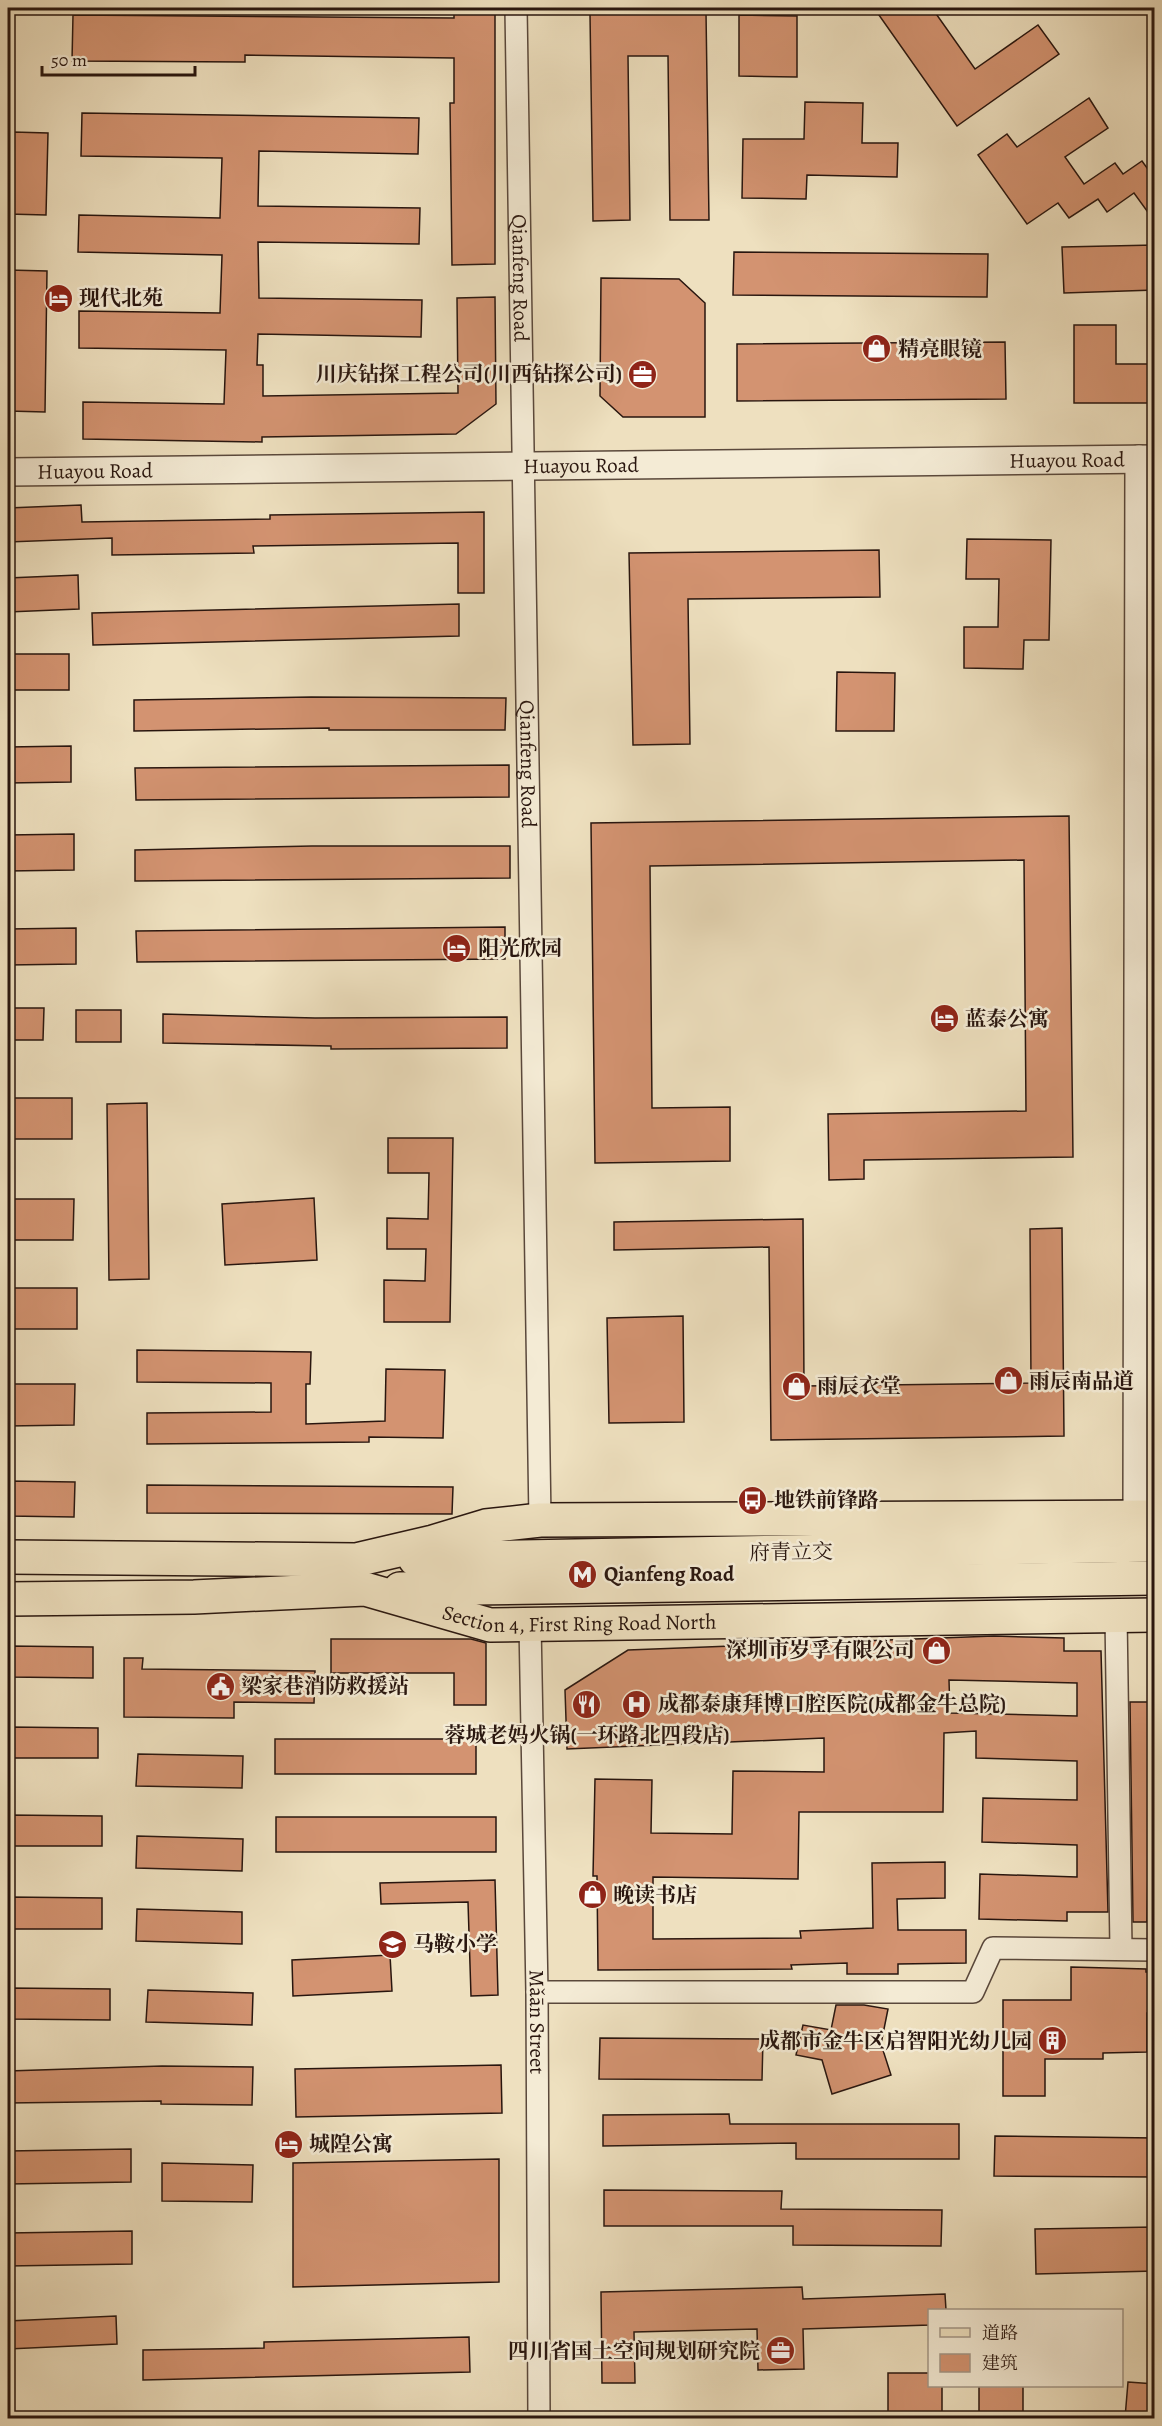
<svg xmlns="http://www.w3.org/2000/svg" width="1162" height="2426" font-family="Alegreya,'Noto Serif SC',serif">
<style>
.building{fill:#d39371;stroke:#29160f;stroke-width:1.5;fill-rule:evenodd}
.lines{fill:none;stroke-linecap:round;stroke-linejoin:round}
.minor-casing{stroke:#5a483b;stroke-width:24}
.tertiary-casing{stroke:#5a483b;stroke-width:30}
.primary-casing{stroke:#29160f;stroke-width:36}
.minor{stroke:#f4ebd5;stroke-width:21}
.tertiary{stroke:#f4ebd5;stroke-width:27}
.primary{stroke:#eee0bf;stroke-width:33}
.labels{text-anchor:middle;dominant-baseline:central;stroke-width:5;stroke-linejoin:round;paint-order:stroke}
.street-label{font-size:21px;fill:#29160f;stroke:#f4ebd5}
.poi-label{font-size:21px;font-weight:bold;fill:#29160f;stroke:#f4ebd5;text-anchor:start}
</style>
<rect width="100%" height="100%" fill="#eee0bf"/>
<filter id="stains"><feTurbulence type="fractalNoise" baseFrequency=".00333" numOctaves="4"/><feColorMatrix values="0 0 0 0 .2 0 0 0 0 .09 0 0 0 0 .02 0 0 0 .5 -.17"/></filter>
<radialGradient id="worn" r=".72"><stop offset=".6" stop-color="#630" stop-opacity="0"/><stop offset="1" stop-color="#630" stop-opacity=".3"/></radialGradient>
<!-- building -->
<g class="building">
<path d="M454,8H495V264L452,265L450,103H454V58L245,55V62L72,61L73,15L454,18Z"/>
<path d="M874,8H932L975,69L1038,25L1059,54L957,126Z"/>
<path d="M706,12L709,220H670L668,56H628L630,220L593,221L590,14Z"/>
<path d="M739,15L797,16V77L739,76Z"/>
<path d="M1089,98L1108,128L1065,157L1084,184L1115,163L1123,174L1142,161L1155,179V222L1134,193L1107,212L1098,199L1069,218L1058,203L1027,224L978,155L1007,134L1017,147Z"/>
<path d="M805,102L863,103L862,143H898L897,177L807,175L806,199L742,198L743,139H804Z"/>
<path d="M82,113L419,118L418,154L259,151L258,206L420,208L419,244L258,242L259,298L422,300L421,337L258,334L257,365H263V396L458,393L457,298L495,297L496,404L456,434L262,437V442L83,439V402L224,404L226,350L79,348V311L220,313L222,255L78,252L79,215L220,218L222,158L81,156Z"/>
<path d="M13,132L48,133L46,215L8,214V175H12Z"/>
<path d="M1155,245V290L1064,293L1062,247Z"/>
<path d="M734,252L988,254L987,297L733,295Z"/>
<path d="M8,270L47,271L45,412L8,411Z"/>
<path d="M601,278L679,279L705,303V417H623L600,396Z"/>
<path d="M1074,325H1116V364H1155V403H1074Z"/>
<path d="M1005,342L1006,399L737,401V344Z"/>
<path d="M81,505L82,522L270,519V515L484,512V593H458V543L253,546L254,553L112,555V538L8,542V508Z"/>
<path d="M967,539L1051,540L1049,640H1024L1023,669L964,668V627H998L999,579H966Z"/>
<path d="M879,550L880,597L688,599L690,744L633,745L629,553Z"/>
<path d="M78,575L79,609L8,612V578Z"/>
<path d="M459,604V636L93,645L92,613Z"/>
<rect x="8" y="654" width="61" height="36"/>
<path d="M837,672L895,673L894,731H836Z"/>
<path d="M311,697L506,698L505,730H329V728L134,731V700Z"/>
<path d="M71,746V782L8,783V747Z"/>
<path d="M509,765V797L136,800L135,768Z"/>
<path d="M1069,816L1073,1157L864,1160V1179L829,1180L828,1114L1026,1111L1024,860L650,866L652,1108L730,1107V1161L595,1163L591,823Z"/>
<path d="M74,834V870L8,871V835Z"/>
<path d="M312,846H510V878L135,881V850Z"/>
<path d="M505,927V959L137,962L136,931Z"/>
<path d="M76,928V964L8,965V929Z"/>
<path d="M8,1008H44L43,1040H8Z"/>
<rect x="76" y="1010" width="45" height="32"/>
<path d="M163,1014L315,1018L507,1017V1048L331,1049V1046L163,1043Z"/>
<rect x="8" y="1098" width="64" height="41"/>
<path d="M147,1103L149,1279L109,1280L107,1104Z"/>
<path d="M388,1138H453L450,1322H384V1280L425,1281L426,1249H387V1218L428,1219L429,1173H388Z"/>
<path d="M314,1198L317,1260L225,1265L222,1204Z"/>
<path d="M8,1199H74L73,1240H8Z"/>
<path d="M803,1219L804,1386L1031,1383L1030,1229L1062,1228L1064,1436L771,1440L769,1247L614,1250V1222Z"/>
<rect x="8" y="1288" width="69" height="41"/>
<path d="M683,1316L684,1422L609,1423L607,1318Z"/>
<path d="M137,1350L311,1352L310,1384H306V1424L385,1421L386,1369L445,1370L443,1438L369,1437V1442L147,1444V1413L271,1412V1383L137,1382Z"/>
<path d="M8,1384H75L74,1425L8,1426Z"/>
<path d="M8,1481L75,1482L74,1517L8,1516Z"/>
<path d="M147,1485L453,1487L452,1514L147,1513Z"/>
<path d="M994,1636L1064,1638V1651H1101L1108,1912H1067V1921L979,1919L980,1874L1077,1877V1845L982,1842L983,1798L1077,1800V1761L976,1758V1731L944,1733L943,1812H799L798,1879L653,1877V1939L801,1938L800,1931L873,1928L872,1863L945,1862V1898L897,1899L898,1930H966V1963L898,1964V1974H847V1963L791,1965L792,1969L598,1970L597,1876H593L595,1779L652,1780L651,1833L732,1834L733,1771L824,1772V1738L567,1749L565,1690L628,1650ZM949,1680L1077,1683V1716L950,1713Z"/>
<path d="M331,1639H471L486,1643V1705H454V1673H331Z"/>
<path d="M8,1646L93,1647V1678L8,1677Z"/>
<path d="M124,1658H143L142,1669L315,1671L314,1703L234,1702V1718L124,1717Z"/>
<path d="M1130,1702H1155V1757L1150,1756L1147,1922H1133Z"/>
<path d="M8,1727L98,1728V1758H8Z"/>
<rect x="275" y="1739" width="201" height="35"/>
<path d="M138,1754L243,1756L242,1788L136,1786Z"/>
<path d="M8,1815L102,1816V1846H8Z"/>
<rect x="276" y="1817" width="220" height="35"/>
<path d="M137,1836L243,1839L242,1871L136,1868Z"/>
<path d="M495,1880L498,1995L471,1996L468,1902L381,1904L380,1883Z"/>
<path d="M8,1897L102,1898V1929H8Z"/>
<path d="M137,1909L242,1912V1944L136,1941Z"/>
<path d="M390,1955L392,1991L293,1996L292,1960Z"/>
<path d="M1071,1967L1146,1969V1972H1155V2013H1147V2052L1103,2053V2059H1045V2096H1003V2000H1071Z"/>
<path d="M8,1988L110,1989V2020L8,2019Z"/>
<path d="M148,1990L253,1993L252,2025L146,2022Z"/>
<path d="M836,2005H864L888,2009L881,2044L891,2075L832,2094L822,2060L796,2055L803,2025L831,2030Z"/>
<path d="M600,2038L763,2039L762,2080L599,2079Z"/>
<path d="M501,2065L502,2113L296,2117L295,2069Z"/>
<path d="M162,2066L253,2067L252,2105L161,2104V2101L8,2103V2071Z"/>
<path d="M729,2114L730,2124H959V2159H796V2143L603,2146V2115Z"/>
<path d="M995,2136L1155,2138V2177L994,2176Z"/>
<path d="M131,2149V2182L8,2184V2151Z"/>
<path d="M499,2159V2282L293,2287V2163Z"/>
<path d="M162,2163L253,2165L252,2202L162,2201Z"/>
<path d="M604,2190L782,2191L781,2209L942,2210L941,2246L793,2245V2226H604Z"/>
<path d="M1155,2227V2271L1036,2274L1035,2229Z"/>
<path d="M132,2231V2264L8,2266V2233Z"/>
<path d="M802,2287L803,2299L945,2294L946,2310H930V2325L803,2329L804,2369L758,2370L757,2329L634,2332L635,2383H602L601,2292Z"/>
<path d="M116,2316L117,2344L8,2349V2321Z"/>
<path d="M469,2337L470,2372L143,2380V2350L264,2348V2342Z"/>
<path d="M888,2373H930V2385H942V2418H888Z"/>
<path d="M1128,2382L1155,2384V2418H1125Z"/>
<rect x="979" y="2385" width="44" height="33"/>
</g>
<g class="lines">
<defs>
<g id="minor">
<path id="s1" d="M516,8L540,1520"/>
<path d="M1116,1616L1121,1949"/>
<path id="s2" d="M530,1624L537,1992L539,2418"/>
<path d="M537,1992H973L993,1948L1154,1950"/>
</g>
<g id="tertiary">
<path id="s3" d="M8,472L1154,459"/>
<path d="M1137,1517L1139,459"/>
</g>
<g id="primary">
<path d="M8,1557L356,1560L433,1542L486,1526L540,1520L1154,1517"/>
<path d="M415,1559L1154,1545"/>
<path d="M400,1589L1154,1578"/>
<path id="s4" d="M8,1599L194,1597L365,1589L490,1625L1154,1615"/>
</g>
</defs>
<!-- minor casing -->
<use href="#minor" class="minor-casing"/>
<!-- tertiary casing -->
<use href="#tertiary" class="tertiary-casing"/>
<!-- primary casing -->
<use href="#primary" class="primary-casing"/>
<!-- minor -->
<use href="#minor" class="minor"/>
<!-- tertiary -->
<use href="#tertiary" class="tertiary"/>
<!-- primary -->
<use href="#primary" class="primary"/>
</g>
<!-- icons -->
<defs>
<symbol id="hotel-disc" viewBox="-11 -11 22 22"><circle r="9.5" fill="#8f2418" stroke="#f4ebd5"/><path d="M-6-4.5h1.5V1H6V5H4.5V3h-9V5H-6ZM-4 0a1.8 1.8 0 1 1 3.6 0ZM.5 0V-2.5h3Q6-2.5 6 0Z" fill="#fff"/></symbol>
<symbol id="shop-disc" viewBox="-11 -11 22 22"><circle r="9.5" fill="#8f2418" stroke="#f4ebd5"/><path d="M-5-2.5h2.3a2.7 3.5 0 0 1 5.4 0H5L5.5 6h-11ZM-1.5-2.5h3a1.5 2.3 0 0 0-3 0Z" fill="#fff"/></symbol>
<symbol id="office-disc" viewBox="-11 -11 22 22"><circle r="9.5" fill="#8f2418" stroke="#f4ebd5"/><path d="M-6-3h4V-5.5h4V-3h4V5H-6ZM-1-4.5V-3h2v-1.5ZM-6 0V1H6V0Z" fill="#fff"/></symbol>
<symbol id="bus-disc" viewBox="-11 -11 22 22"><circle r="9.5" fill="#8f2418" stroke="#f4ebd5"/><path d="M-5-6H5V4H4V6H2V4H-2V6H-4V4H-5ZM-3.5-4V0h7V-4ZM-3.5 1.2v1.5H-2V1.2ZM2 1.2v1.5H3.5V1.2Z" fill="#fff"/></symbol>
<symbol id="metro-disc" viewBox="-11 -11 22 22"><circle r="9.5" fill="#8f2418" stroke="#f4ebd5"/><path d="M-5.5 5V-5H-3L0 0L3-5H5.5V5H3V-.5L0 4L-3-.5V5Z" fill="#fff"/></symbol>
<symbol id="civic-disc" viewBox="-11 -11 22 22"><circle r="9.5" fill="#8f2418" stroke="#f4ebd5"/><path d="M-.6-6.5H3V-4.5H.6V-3L4-1V1h2V6H-6V1h2V-1L-.6-3ZM-1.2 2.5V6h2.4V2.5Z" fill="#fff"/></symbol>
<symbol id="restaurant-disc" viewBox="-11 -11 22 22"><circle r="9.5" fill="#8f2418" stroke="#f4ebd5"/><path d="M-5-6h1v4h1v-4h1v4h1v-4h1v5L-1.5 .5V6h-2V.5L-5-1ZM5-6V6H3V1.5H1.5Q1.5-4 5-6Z" fill="#fff"/></symbol>
<symbol id="hospital-disc" viewBox="-11 -11 22 22"><circle r="9.5" fill="#8f2418" stroke="#f4ebd5"/><path d="M-5-5h3v3.5h4V-5h3V5h-3V1.5h-4V5h-3Z" fill="#fff"/></symbol>
<symbol id="school-disc" viewBox="-11 -11 22 22"><circle r="9.5" fill="#8f2418" stroke="#f4ebd5"/><path d="M0-5L7-2L0 1L-7-2ZM-4 1L0 2.5L4 1V4Q0 6-4 4Z" fill="#fff"/></symbol>
<symbol id="building-disc" viewBox="-11 -11 22 22"><circle r="9.5" fill="#8f2418" stroke="#f4ebd5"/><path d="M-4-6H4V6H1V3H-1V6H-4ZM-2.5-4.3h1.7v1.8h-1.7ZM.8-4.3h1.7v1.8H.8ZM-2.5-1h1.7V.8h-1.7ZM.8-1h1.7V.8H.8Z" fill="#fff"/></symbol>
</defs>
<g fill-rule="evenodd">
<use href="#hotel-disc" x="42" y="282" width="33" height="33"/>
<use href="#shop-disc" x="860" y="332" width="33" height="33"/>
<use href="#office-disc" x="626" y="358" width="33" height="33"/>
<use href="#hotel-disc" x="440" y="932" width="33" height="33"/>
<use href="#hotel-disc" x="928" y="1002" width="33" height="33"/>
<use href="#shop-disc" x="992" y="1364" width="33" height="33"/>
<use href="#shop-disc" x="780" y="1370" width="33" height="33"/>
<use href="#bus-disc" x="736" y="1484" width="33" height="33"/>
<use href="#metro-disc" x="566" y="1558" width="33" height="33"/>
<use href="#shop-disc" x="920" y="1634" width="33" height="33"/>
<use href="#civic-disc" x="204" y="1670" width="33" height="33"/>
<use href="#restaurant-disc" x="570" y="1688" width="33" height="33"/>
<use href="#hospital-disc" x="620" y="1688" width="33" height="33"/>
<use href="#shop-disc" x="576" y="1878" width="33" height="33"/>
<use href="#school-disc" x="376" y="1928" width="33" height="33"/>
<use href="#building-disc" x="1036" y="2024" width="33" height="33"/>
<use href="#hotel-disc" x="272" y="2128" width="33" height="33"/>
<use href="#office-disc" x="764" y="2334" width="33" height="33"/>
</g>
<g class="labels">
<!-- street labels -->
<g class="street-label">
<text stroke="none"><textPath href="#s1" startOffset="270">Qianfeng Road</textPath></text>
<text stroke="none"><textPath href="#s3" startOffset="1059">Huayou Road</textPath></text>
<text stroke="none"><textPath href="#s3" startOffset="573">Huayou Road</textPath></text>
<text stroke="none"><textPath href="#s3" startOffset="87">Huayou Road</textPath></text>
<text stroke="none"><textPath href="#s1" startOffset="756">Qianfeng Road</textPath></text>
<text transform="translate(791 1552) rotate(-1)">府青立交</text>
<text stroke="none"><textPath href="#s4" startOffset="576">Section 4, First Ring Road North</textPath></text>
<text stroke="none"><textPath href="#s2" startOffset="398">Mǎān Street</textPath></text>
</g>
<!-- poi labels -->
<g class="poi-label">
<text x="79" y="298">现代北苑</text>
<text x="898" y="349">精亮眼镜</text>
<text x="622" y="374" text-anchor="end">川庆钻探工程公司(川西钻探公司)</text>
<text x="478" y="948">阳光欣园</text>
<text x="965" y="1019">蓝泰公寓</text>
<text x="1029" y="1381">雨辰南品道</text>
<text x="817" y="1386">雨辰衣堂</text>
<text x="774" y="1500">地铁前锋路</text>
<text x="604" y="1574">Qianfeng Road</text>
<text x="915" y="1650" text-anchor="end">深圳市岁孚有限公司</text>
<text x="241" y="1686">梁家巷消防救援站</text>
<text x="658" y="1704">成都泰康拜博口腔医院(成都金牛总院)</text>
<text x="587" y="1735" text-anchor="middle">蓉城老妈火锅(一环路北四段店)</text>
<text x="613" y="1895">晚读书店</text>
<text x="413" y="1944">马鞍小学</text>
<text x="1032" y="2041" text-anchor="end">成都市金牛区启智阳光幼儿园</text>
<text x="309" y="2144">城隍公寓</text>
<text x="760" y="2351" text-anchor="end">四川省国土空间规划研究院</text>
</g>
</g>
<!-- margin -->
<rect width="1162" height="2426" fill="none" stroke="#eee0bf" stroke-width="30"/>
<rect x="9" y="9" width="1144" height="2408" fill="none" stroke="#29160f" stroke-width="3"/>
<rect x="15" y="15" width="1132" height="2396" fill="none" stroke="#29160f" stroke-width="1.5"/>
<!-- legend -->
<rect x="928" y="2309" width="195" height="78" fill="#f4ebd5" stroke="#a39686" stroke-width="1.5"/>
<rect x="940" y="2328" width="30" height="9" fill="#eee0bf" stroke="#a39686" stroke-width="1.5"/>
<text x="982" y="2339" font-size="18" fill="#29160f">道路</text>
<rect x="940" y="2354" width="30" height="18" fill="#d39371" stroke="#a39686" stroke-width="1.5"/>
<text x="982" y="2369" font-size="18" fill="#29160f">建筑</text>
<!-- scale -->
<path d="M42 66v9h153v-9" fill="none" stroke="#29160f" stroke-width="3"/>
<text x="51" y="66" font-size="18" fill="#29160f" stroke="#f4ebd5" stroke-width="4.5" paint-order="stroke">50 m</text>
<rect width="100%" height="100%" filter="url(#stains)"/>
<rect width="100%" height="100%" fill="url(#worn)"/>
</svg>
